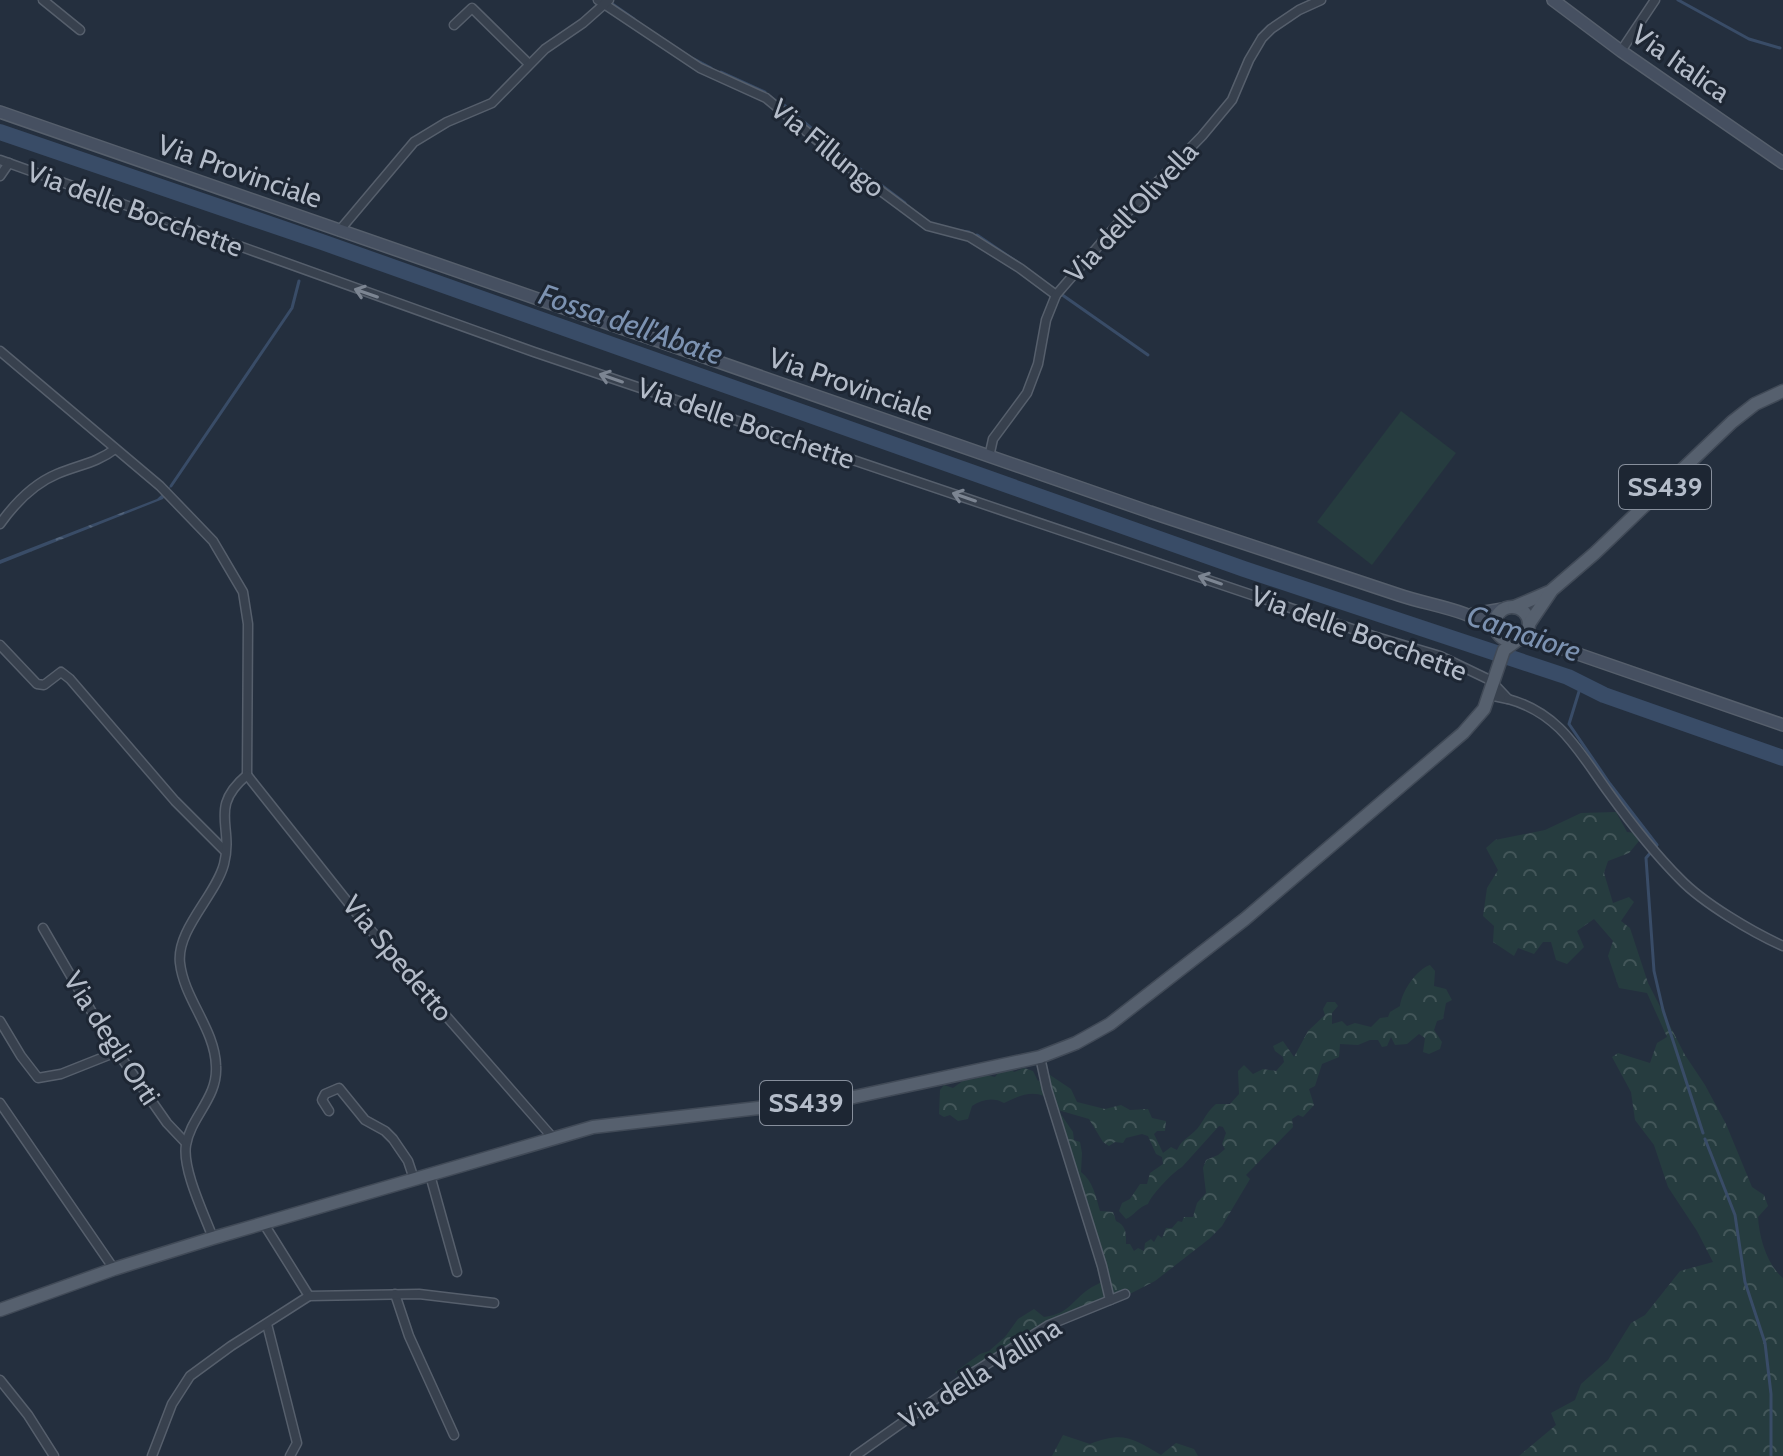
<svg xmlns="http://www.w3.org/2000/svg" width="1783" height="1456" font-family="Cabin,sans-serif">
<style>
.forest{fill:url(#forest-crowns);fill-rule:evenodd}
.pitch{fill:#263c3f}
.water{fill:url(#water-ripples)}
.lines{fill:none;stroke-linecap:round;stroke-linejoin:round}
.stream{stroke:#394c67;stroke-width:3}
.river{stroke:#394c67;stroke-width:16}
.minor-casing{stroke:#565f6c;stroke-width:11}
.secondary-casing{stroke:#565f6c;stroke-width:14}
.primary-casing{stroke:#414a57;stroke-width:15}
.minor{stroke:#38414e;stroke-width:8}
.secondary{stroke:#465061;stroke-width:11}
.primary{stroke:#56606e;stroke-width:12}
.oneway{stroke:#7c8592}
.labels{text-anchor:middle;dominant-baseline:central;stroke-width:6;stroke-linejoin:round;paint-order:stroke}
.shield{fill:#1d2633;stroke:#878f9c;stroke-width:2}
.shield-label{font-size:26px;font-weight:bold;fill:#b4bcc9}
.street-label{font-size:28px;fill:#b4bcc9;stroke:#1d2633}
.water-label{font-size:30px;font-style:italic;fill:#7c92b1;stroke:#1d2633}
</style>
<defs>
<pattern id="forest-crowns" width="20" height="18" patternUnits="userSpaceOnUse" patternTransform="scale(2)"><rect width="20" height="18" fill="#263c3f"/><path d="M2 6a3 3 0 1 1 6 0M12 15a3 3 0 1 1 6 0" fill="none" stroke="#435659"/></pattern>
<pattern id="water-ripples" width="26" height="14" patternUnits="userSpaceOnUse" patternTransform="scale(2)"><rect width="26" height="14" fill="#394c67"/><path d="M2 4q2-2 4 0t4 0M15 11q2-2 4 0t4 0" fill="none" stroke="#53647b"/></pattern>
</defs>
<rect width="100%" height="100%" fill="#242f3e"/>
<!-- forest -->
<g class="forest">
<path d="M1616,812L1627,832L1635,833L1639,841L1629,853L1608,861L1604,873L1613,903L1629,897L1634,902L1621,921L1630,928L1648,983L1685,1055L1705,1085L1726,1124L1752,1187L1764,1195L1768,1206L1758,1217C1759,1237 1767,1265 1783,1278V1456H1519L1556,1425L1551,1413L1575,1400L1581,1384L1608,1360L1631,1323L1645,1315L1680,1271L1713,1262L1697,1231L1668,1187L1654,1145L1635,1120L1631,1092L1612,1057L1618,1053L1650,1063L1657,1043L1667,1037L1647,993L1619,988L1608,956L1613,941L1594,919L1577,931L1584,947L1567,964L1556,960L1551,942H1543L1534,954L1518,948L1514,956L1493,942L1494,926L1483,916L1487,888L1498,870L1486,848L1495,840L1545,830L1581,813Z"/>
<path d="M1430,965L1435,971L1434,986L1446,989L1452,1000L1446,1003L1443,1019L1437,1021L1434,1030L1442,1042L1440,1049L1429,1054L1423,1052L1425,1038L1419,1034L1407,1044L1395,1045L1391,1037L1387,1046L1382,1047L1378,1040H1370L1358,1045L1340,1044L1339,1057L1322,1064L1315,1086L1309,1089L1314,1105L1303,1117L1298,1115L1292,1119L1293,1127L1246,1175L1250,1179L1222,1226L1209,1239L1155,1281L1118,1300L1049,1326L966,1380L955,1372L980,1354L989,1351L1005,1337L1018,1319L1034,1309L1044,1317C1071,1313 1071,1301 1089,1289C1093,1286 1097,1285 1101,1282L1068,1167L1044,1096C1030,1090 1017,1097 1004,1103C994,1097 982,1099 972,1106L968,1119L958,1121L950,1115L944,1117L939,1114L940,1090L944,1085L953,1088L964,1080L975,1079L982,1074L995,1077L999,1072L1010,1068L1014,1072L1024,1068L1033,1071L1038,1081L1050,1075L1071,1089L1077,1102L1105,1109L1121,1105L1130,1110L1148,1109L1152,1118L1166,1121L1165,1131H1157L1154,1134L1163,1153L1171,1147L1177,1150C1182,1138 1193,1136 1200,1125C1206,1116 1208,1111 1216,1104H1230L1239,1094L1238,1071L1244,1065L1253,1074L1263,1069L1276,1071L1284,1062L1283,1057L1275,1051L1273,1046L1283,1041L1294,1057L1308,1031L1325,1015L1323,1009L1327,1002H1335L1338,1006L1332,1013V1024L1342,1021L1347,1026L1355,1023L1371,1027L1380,1018L1388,1017L1390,1012L1400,1006C1402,991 1416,970 1430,965ZM1058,1110L1089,1119L1103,1142L1109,1146L1115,1142L1123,1143L1126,1138L1142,1134L1148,1136L1156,1154L1162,1157L1163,1164L1150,1173L1147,1184H1140L1130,1199L1122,1203L1119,1211L1126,1219C1134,1216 1138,1207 1148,1204C1152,1194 1173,1172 1182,1167L1219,1126L1223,1127L1226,1133L1222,1144L1225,1149L1218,1155L1206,1160L1203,1168L1206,1193L1197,1203L1193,1217H1184L1182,1222L1178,1221L1172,1228H1166L1162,1238L1158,1235L1154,1242L1151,1239L1145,1243L1144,1251L1138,1248L1134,1251L1130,1244H1126C1126,1234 1127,1226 1116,1221L1113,1212L1100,1211C1096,1197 1093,1181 1081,1172L1082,1153L1080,1142L1074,1140L1073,1132Z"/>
<path d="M1063,1435L1090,1444C1123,1431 1132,1438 1161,1455L1176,1443L1194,1449L1198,1456H1052Z"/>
</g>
<!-- pitch -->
<path class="pitch" d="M1401,411L1456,453L1372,565L1317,522Z"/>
<!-- water -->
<path class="water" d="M171,486L163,499L0,564V560L157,499Z"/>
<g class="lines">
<!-- stream -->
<g class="stream">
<path d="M1678,0L1749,39L1780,48"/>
<path d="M611,3L634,19"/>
<path d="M694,59L711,68"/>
<path d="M721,72L765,92"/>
<path d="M784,105L856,166L905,203"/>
<path d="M961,231L969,232"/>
<path d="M977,235L1020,264"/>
<path d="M1061,294L1148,355"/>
<path d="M171,486L292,308L299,281"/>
<path d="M1581,685L1569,724L1610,784L1657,845L1646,858L1654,971L1663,1010L1703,1133"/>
<path d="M1705,1139L1735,1215L1745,1282L1765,1343L1771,1394V1456"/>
</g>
<!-- river -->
<path class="river" d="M0,132L322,242L1244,569L1568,677L1604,695L1783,758"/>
<defs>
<g id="minor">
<path d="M43,0L80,30"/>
<path d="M598,0L700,68L766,98L854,171L928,226L970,237L1021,269L1056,295"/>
<path d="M454,25L472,8L529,64"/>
<path d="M1621,51L1655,0"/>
<path d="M0,160L534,352L1373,636L1440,656L1494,682"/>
<path d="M0,176L9,163"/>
<path d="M339,231L414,142L447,122L492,103L545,49L583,23L609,0"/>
<path d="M0,351L160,486L213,541L243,592L248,624L247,775"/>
<path d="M989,457L993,439L1027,393L1038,364L1046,320L1056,295L1127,213L1202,136L1232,100L1249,60L1262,38L1271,29L1299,10L1321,0"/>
<path d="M0,524C15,503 33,484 57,474C78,465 97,463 115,449"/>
<path d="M0,645L37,684L44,685L61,672L70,679L175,801L225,851"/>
<path d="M1489,695L1508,699L1493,683"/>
<path d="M1508,699C1560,713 1579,752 1609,793C1630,822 1654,853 1680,879C1703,903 1752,932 1783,946"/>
<path d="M247,775L362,920L553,1138"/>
<path d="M43,928L104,1033L167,1123L186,1143"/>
<path d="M0,1021L21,1056L38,1078L61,1074L119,1051"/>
<path d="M1040,1057L1047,1089L1102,1266L1110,1300"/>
<path d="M0,1103L114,1269"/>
<path d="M329,1111L322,1100L325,1094L339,1088L365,1120L385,1131L393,1139L408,1161L414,1179"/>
<path d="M430,1175L457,1272"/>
<path d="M264,1224L309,1296"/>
<path d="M213,1238C204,1214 182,1169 186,1145C191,1116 218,1098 216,1066C215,1029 184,999 180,963C176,930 216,895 224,864C234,825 208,808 247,775"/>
<path d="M395,1294L409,1336L454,1435"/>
<path d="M267,1324L297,1443L290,1456"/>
<path d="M0,1380L28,1415L54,1456"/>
<path d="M152,1456L172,1404L190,1376L231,1346L309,1296L419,1294L494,1303"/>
<path d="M855,1456L971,1374L1049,1325L1125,1294"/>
</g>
<g id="secondary">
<path d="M1553,0L1621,51L1783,163"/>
<path d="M0,112C383,246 766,380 1150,512C1233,540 1316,568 1399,595C1431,606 1469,609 1496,631"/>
<path d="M1473,614L1503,609"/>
<path d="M1521,639L1546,643L1783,725"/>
</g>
<g id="primary">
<circle cx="1512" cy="624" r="17"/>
<path d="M1514,607L1549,592"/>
<path d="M1529,624L1552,590L1595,553L1732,422L1755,404L1783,391"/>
<path d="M0,1310L114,1269L213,1238L593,1127L854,1097L1040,1057L1076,1043L1110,1024L1245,919L1463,733L1484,709L1504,650L1515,642"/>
</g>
</defs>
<!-- minor casing -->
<use href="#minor" class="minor-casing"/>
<!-- secondary casing -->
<use href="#secondary" class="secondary-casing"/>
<!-- primary casing -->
<use href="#primary" class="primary-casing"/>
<!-- minor -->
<use href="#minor" class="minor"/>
<!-- secondary -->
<use href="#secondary" class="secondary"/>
<!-- primary -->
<use href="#primary" class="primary"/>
</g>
<!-- one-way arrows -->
<defs><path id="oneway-shaft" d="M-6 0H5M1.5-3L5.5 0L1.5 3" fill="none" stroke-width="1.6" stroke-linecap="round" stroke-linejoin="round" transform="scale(2)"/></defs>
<g class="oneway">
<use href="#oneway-shaft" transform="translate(366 293) rotate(-161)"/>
<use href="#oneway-shaft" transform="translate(611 378) rotate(-161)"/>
<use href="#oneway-shaft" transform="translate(964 497) rotate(-161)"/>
<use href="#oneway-shaft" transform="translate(1210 580) rotate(-161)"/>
</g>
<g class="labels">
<!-- shield labels -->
<g class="shield">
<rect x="1619" y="465" width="92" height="44" rx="6"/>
<rect x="760" y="1081" width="92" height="44" rx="6"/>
</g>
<g class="shield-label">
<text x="1665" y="487">SS439</text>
<text x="806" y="1103">SS439</text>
</g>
<!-- street labels -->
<g class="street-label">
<text transform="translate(1681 63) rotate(35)">Via Italica</text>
<text transform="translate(828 148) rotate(39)">Via Fillungo</text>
<text transform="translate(240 171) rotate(19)">Via Provinciale</text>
<text transform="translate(135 209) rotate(20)">Via delle Bocchette</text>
<text transform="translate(1131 212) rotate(-47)">Via dell'Olivella</text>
<text transform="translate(851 384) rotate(19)">Via Provinciale</text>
<text transform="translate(746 423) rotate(19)">Via delle Bocchette</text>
<text transform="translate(1359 633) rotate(20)">Via delle Bocchette</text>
<text transform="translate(398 958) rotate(50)">Via Spedetto</text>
<text transform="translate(112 1038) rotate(57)">Via degli Orti</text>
<text transform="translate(980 1373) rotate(-32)">Via della Vallina</text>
</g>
<!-- water labels -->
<g class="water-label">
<text transform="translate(631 324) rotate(19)">Fossa dell'Abate</text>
<text transform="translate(1524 633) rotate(19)">Camaiore</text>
</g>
</g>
</svg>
